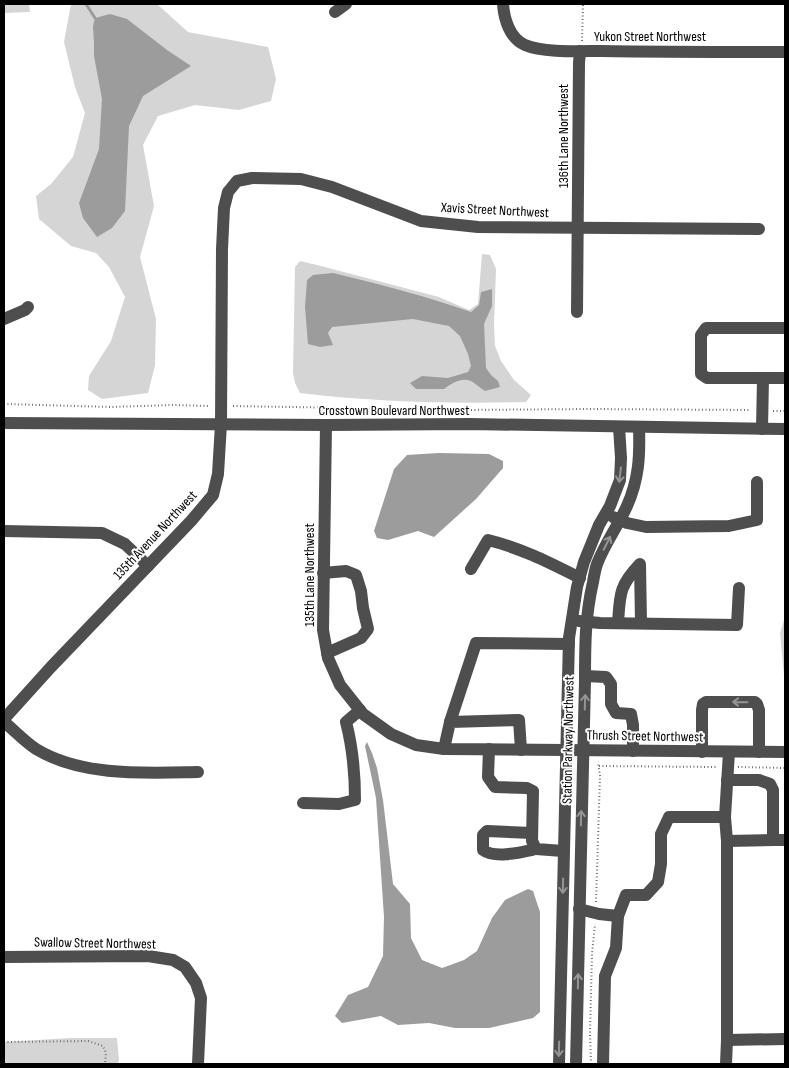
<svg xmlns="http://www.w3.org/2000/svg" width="789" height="1068" font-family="'Sofia Sans Condensed',sans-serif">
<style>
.green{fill:#d5d5d5}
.water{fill:#9c9c9c}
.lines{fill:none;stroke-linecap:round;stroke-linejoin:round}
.stream{stroke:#9c9c9c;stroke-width:3}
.path{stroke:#707070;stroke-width:2;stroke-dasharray:1 2.5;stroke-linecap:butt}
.minor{stroke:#4e4e4e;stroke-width:12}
.oneway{stroke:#959595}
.labels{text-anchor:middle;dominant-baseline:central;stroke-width:4;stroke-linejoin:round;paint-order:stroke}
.street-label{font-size:14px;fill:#000;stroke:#fff}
</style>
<rect width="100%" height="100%" fill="#fff"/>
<!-- green -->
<g class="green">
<path d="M4,4H29L30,12L4,13Z"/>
<path d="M71,4H157L188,32L268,47L276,79L271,101L239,110L195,105L158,116L143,145L154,206L140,257L156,319L155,365L148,393L102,399L88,390L89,376L111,341L125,297L109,267L96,253L71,246L39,219L36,196L51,184L73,157L85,113L75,87L64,42Z"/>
<path d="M482,254L490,255L496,269L494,325L495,346L501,361L514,380L531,395L526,402C451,404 375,402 300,393L295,383L293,373L295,267L300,261L317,265L439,297L469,310L478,304Z"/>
<path d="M785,617V686L780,633Z"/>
<path d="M71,1038H117L119,1060L118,1064H4V1042Z"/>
</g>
<!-- water -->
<g class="water">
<path d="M110,14L127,19L167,50L191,66L143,96L129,126L125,211L112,228L97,237L83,218L79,203L99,149L102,99L94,56V43L93,26L95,18Z"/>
<path d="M333,273C379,284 426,296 471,312L479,305L481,292L492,289V306L484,324L486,368L491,375L498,381L500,387L485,391C480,388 475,383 471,381C461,377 451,384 444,389H416L410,383L422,376L448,378L468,372L471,366L468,354L460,336L449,326L413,319L332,327L328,333L333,345L320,347L308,344L305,307L307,280L313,275Z"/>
<path d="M438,453L489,454L503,461V468L476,499L434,537L418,531L388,540L377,538L374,531L394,469L407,455Z"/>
<path d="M367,742L372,753L377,768L383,800L393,884L410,904L411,938L422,960L442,968L464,960L477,951L492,918L505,900L528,889L533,891L540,912V1012L533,1018L489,1028H455L429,1023L398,1025L381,1016L342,1023L335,1016L348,995L368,987L383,956L384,917L376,798L365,746Z"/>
</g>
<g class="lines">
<!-- stream -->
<path class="stream" d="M86,4L95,18"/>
<!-- path -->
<g class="path">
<path d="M582,41L583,4"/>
<path d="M4,404L111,407L172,405L210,406"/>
<path d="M233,406L461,410L589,409L750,410"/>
<path d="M773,411H785"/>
<path d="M599,766L716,767"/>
<path d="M738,767L785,768"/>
<path d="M596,902L600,776L598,762"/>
<path d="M4,1042L88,1041L103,1046L106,1053L105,1064"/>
<path d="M591,1064L590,1033L592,954L595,924"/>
</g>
<!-- minor -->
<g class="minor">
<path d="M503,4C504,19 510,39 525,45C543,53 581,51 601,51C663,52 724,52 785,52"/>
<path d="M335,12L346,4"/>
<path d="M577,312L579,63L580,51"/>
<path d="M4,319L25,310L28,307"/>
<path d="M785,328H706L701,335V374L707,378H785"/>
<path d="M4,423L326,425L470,424L785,429"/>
<path d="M326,425L323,630L328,658L340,685L363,714L391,734L416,745L444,749L785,752"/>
<path d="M762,429L763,378"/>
<path d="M613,517L627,523L646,527L729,526L757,520V482"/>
<path d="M4,531L102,533L125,544L148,566"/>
<path d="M471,569L488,540C521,548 550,563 580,578"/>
<path d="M323,573L346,571L356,575L361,591L363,608L368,629L361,638L327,653"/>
<path d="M579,621L600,623L737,625L739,588"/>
<path d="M618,623C620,594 619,586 640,564L641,623"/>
<path d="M585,676L606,677L611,684V704L616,713L631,714L633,725V751"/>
<path d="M4,719L51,667L191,521L213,495L218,474L221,424L222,249L224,208L228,192L237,181L252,178L301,179L332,187L421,221L478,227L759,229"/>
<path d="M4,722C14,730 25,742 36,749C82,777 146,773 198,772"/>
<path d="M450,722L476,643L569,644"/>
<path d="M444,749L450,722L519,720L521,750"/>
<path d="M489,749L488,777L495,787L527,788L533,791L532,841L536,849L563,851"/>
<path d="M702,752V710L703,704L706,702H755L757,704L759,710V752"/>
<path d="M727,780H759L770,784L773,790V840H785"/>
<path d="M303,803L339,804L355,800C355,773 353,749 346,722L360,710"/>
<path d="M532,833L487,831L483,835V850C495,859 522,852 536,849"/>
<path d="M727,841L773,840"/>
<path d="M579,909L599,914L618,916L626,895H646L658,882L661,864V834L669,817H725"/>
<path d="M4,957L148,956L173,960L185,967L196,983L201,998L198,1064"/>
<path d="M727,1040L785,1039"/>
<path d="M559,1064L569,638L577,587L584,562L599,525L610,506L620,480L621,458L619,427"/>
<path d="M576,1064L585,681C585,646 585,617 593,582C594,576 595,570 597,564C605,543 618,526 627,506C639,479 640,456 639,427"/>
<path d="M603,1064L605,976L616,948L618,916"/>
<path d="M726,1064L727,1040V841L725,817L729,752"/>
</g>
</g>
<!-- one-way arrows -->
<defs><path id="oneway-shaft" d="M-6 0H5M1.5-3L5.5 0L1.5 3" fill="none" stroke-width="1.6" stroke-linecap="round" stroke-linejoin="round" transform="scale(1.25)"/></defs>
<g class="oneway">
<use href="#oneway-shaft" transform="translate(620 475) rotate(97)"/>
<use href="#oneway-shaft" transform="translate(607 543) rotate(-63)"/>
<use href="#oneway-shaft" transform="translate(585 702) rotate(-88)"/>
<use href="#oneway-shaft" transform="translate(740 702) rotate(-179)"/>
<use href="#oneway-shaft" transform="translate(581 818) rotate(-89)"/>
<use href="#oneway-shaft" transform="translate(563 886) rotate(91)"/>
<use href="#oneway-shaft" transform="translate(578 981) rotate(-89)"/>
<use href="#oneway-shaft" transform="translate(559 1049) rotate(91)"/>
</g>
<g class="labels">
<!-- street labels -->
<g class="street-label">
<text x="650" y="36">Yukon Street Northwest</text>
<text transform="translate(563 136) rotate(-90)">136th Lane Northwest</text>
<text transform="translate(495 210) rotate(3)">Xavis Street Northwest</text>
<text x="394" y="410">Crosstown Boulevard Northwest</text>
<text transform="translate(155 535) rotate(-47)">135th Avenue Northwest</text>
<text transform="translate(309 575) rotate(-90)">135th Lane Northwest</text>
<text transform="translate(645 736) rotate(1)">Thrush Street Northwest</text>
<text transform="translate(568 740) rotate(-89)">Station Parkway Northwest</text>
<text transform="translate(95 943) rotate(1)">Swallow Street Northwest</text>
</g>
</g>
<!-- border -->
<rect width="789" height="1068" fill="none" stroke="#000000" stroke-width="10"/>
</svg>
